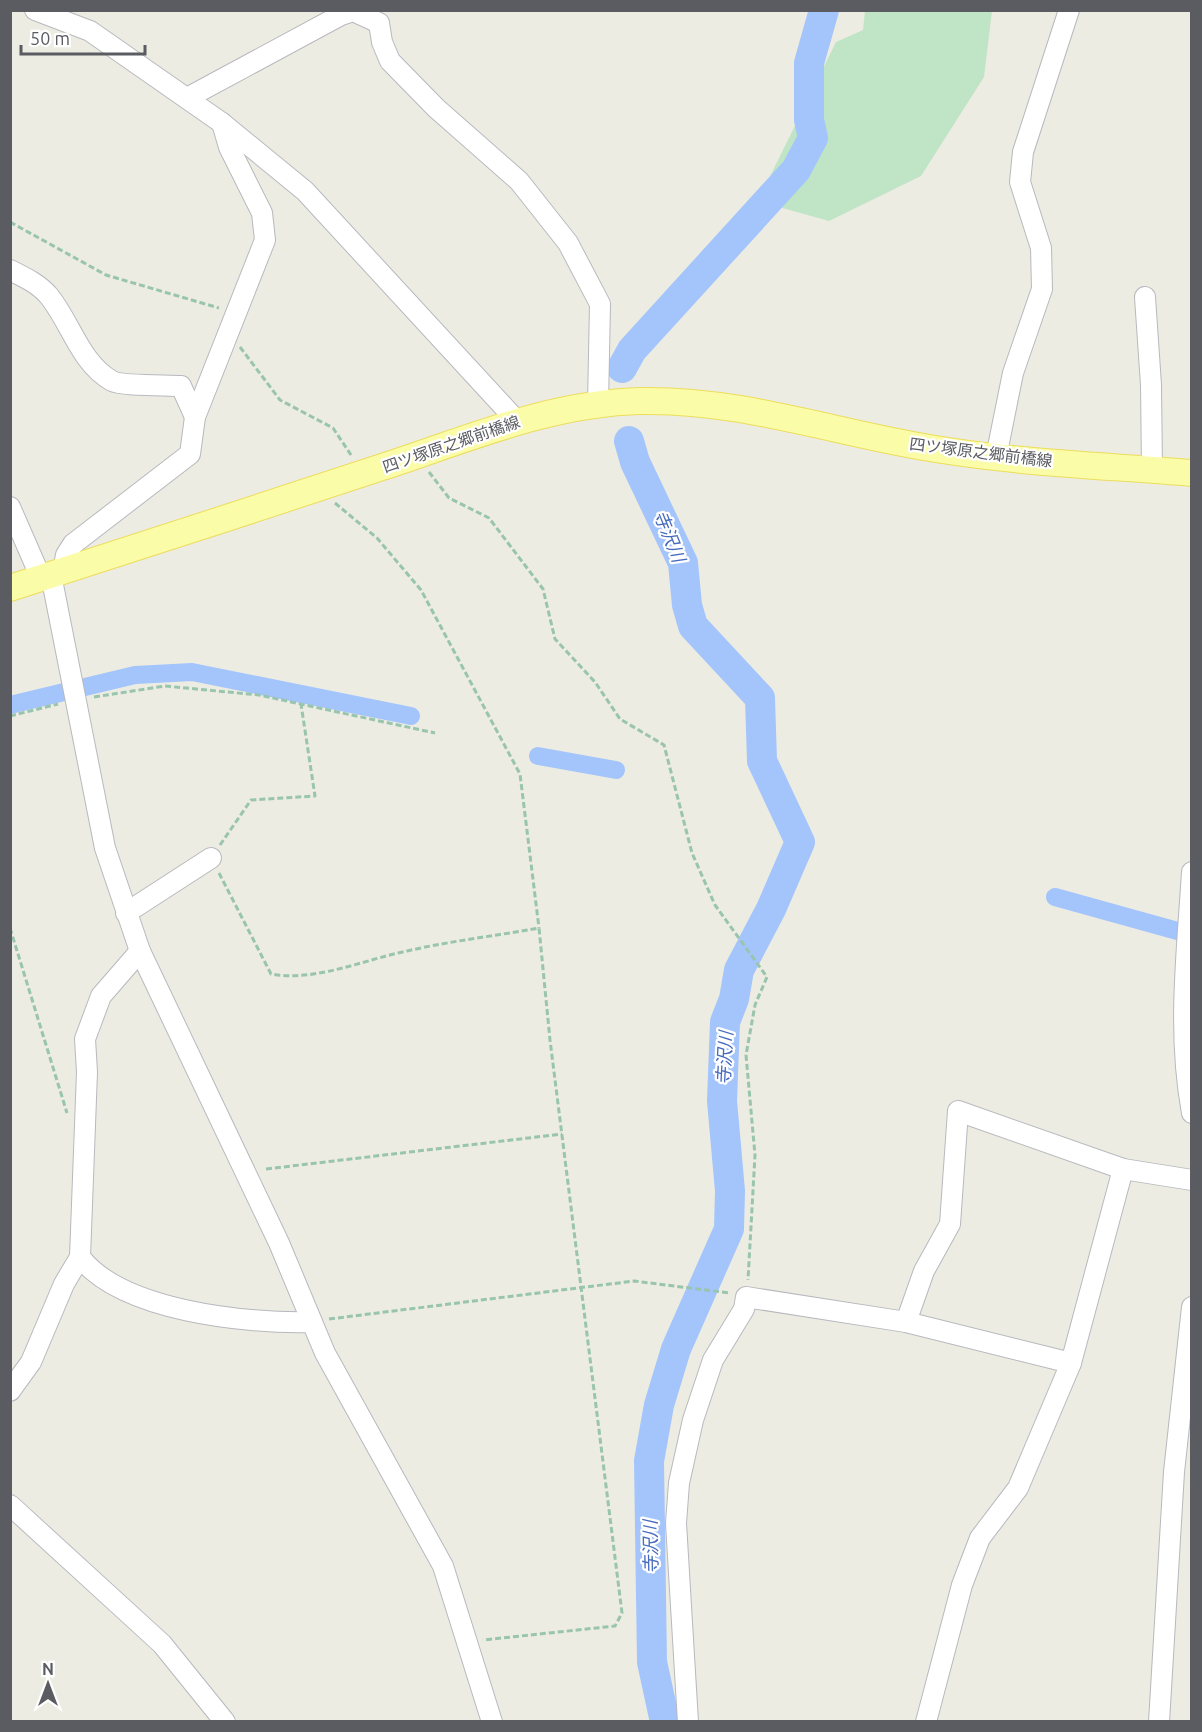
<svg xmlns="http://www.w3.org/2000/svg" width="1202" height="1732" font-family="Ubuntu,'Noto Sans JP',sans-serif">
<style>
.green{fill:#bfe4c6}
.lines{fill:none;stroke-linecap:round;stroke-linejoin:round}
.canal{stroke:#a3c5fc;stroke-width:18}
.river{stroke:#a3c5fc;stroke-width:30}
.minor-casing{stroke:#b7b9be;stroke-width:22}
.major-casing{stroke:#ecdd5c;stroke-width:28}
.path{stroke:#99c4ad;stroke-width:3;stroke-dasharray:6 3;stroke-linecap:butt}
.minor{stroke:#fff;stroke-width:20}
.major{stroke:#fafca8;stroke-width:26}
.labels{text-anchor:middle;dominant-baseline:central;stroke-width:4.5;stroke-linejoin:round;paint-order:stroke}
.street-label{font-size:16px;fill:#5a5c62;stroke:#fff}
.water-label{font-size:18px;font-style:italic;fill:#476bbe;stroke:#fff}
</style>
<rect width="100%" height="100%" fill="#edece2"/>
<!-- green -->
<path class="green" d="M865,11H992L984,77L921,176L829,221L758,201L836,42L863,30Z"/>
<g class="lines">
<!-- canal -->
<g class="canal">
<path d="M10,705L135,675L192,672L411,716"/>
<path d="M538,756L616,770"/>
<path d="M1055,897L1192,935"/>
</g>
<!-- river -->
<g class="river">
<path d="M622,368L632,350L796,170L813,138L809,120V63L824,10"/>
<path d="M629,441L635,462L683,563L687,605L693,626L760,698L762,761L800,842L771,909L739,970L734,999L725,1022L722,1101L730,1191L729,1229L676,1349L659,1405L649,1461L652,1662L665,1722"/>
</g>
<defs>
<g id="minor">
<path d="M35,10L90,31L222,123L305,191L516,420"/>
<path d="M187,98L341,15L353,11L379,23L382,42L390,61L436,108L519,181L568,243L600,304L598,404"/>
<path d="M10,270C24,277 39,284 49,296C71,323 80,363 112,381C121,386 167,385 181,386L195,417"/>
<path d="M1145,297L1151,385L1152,469"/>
<path d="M996,457L1013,373L1042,289L1041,248L1020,182L1023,152L1069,10"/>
<path d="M10,507L41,578"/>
<path d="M63,571L66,555L73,544L190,454L195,417L265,240L262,213L229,147L222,123"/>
<path d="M51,575L105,848L140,951L279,1243L325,1353L443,1566L492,1722"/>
<path d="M1192,872C1187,954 1177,1031 1192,1113"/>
<path d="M126,913L211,858"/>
<path d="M80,1257C121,1311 247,1324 312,1322"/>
<path d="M906,1322L924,1271L950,1224L958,1111L1123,1169"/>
<path d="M10,1391L31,1362L64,1284L80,1257L87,1072L85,1039L101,996L140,951"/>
<path d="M10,1505L162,1644L225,1722"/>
<path d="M688,1722L676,1523L679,1483L693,1420L713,1360L744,1309L746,1297L906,1322L1071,1363"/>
<path d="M926,1722L962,1585L980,1538L1018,1488L1071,1363L1123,1169L1192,1180"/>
<path d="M1159,1722L1174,1472L1192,1307"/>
</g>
<path id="major" d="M10,588C135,548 258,508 382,467C468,439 550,403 641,401C745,399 841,435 942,450C1024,463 1109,466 1192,473"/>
</defs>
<!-- minor casing -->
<use href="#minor" class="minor-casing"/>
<!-- major casing -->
<use href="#major" class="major-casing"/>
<!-- path -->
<g class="path">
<path d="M10,222L106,275L219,308"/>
<path d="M240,347L280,400L333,428L351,455"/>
<path d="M429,472L449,498L489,518L543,589L555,639L595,682L620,719L664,745L692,853L715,905L767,977L755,1005L746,1055L755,1155L748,1280"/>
<path d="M335,503L377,538L421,590L520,774L539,928"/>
<path d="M94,697L165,686L259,695L435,733"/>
<path d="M10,716L58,704"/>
<path d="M220,845L251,800L315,796L301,704"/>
<path d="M219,873L271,974C315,982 363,960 407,951C450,941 495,936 539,928L550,1040L622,1613L615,1626L483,1640"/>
<path d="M10,928L67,1113"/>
<path d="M266,1169L562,1134"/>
<path d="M329,1319L634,1281L730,1293"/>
</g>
<!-- minor -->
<use href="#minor" class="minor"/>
<!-- major -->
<use href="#major" class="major"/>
</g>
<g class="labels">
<!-- street labels -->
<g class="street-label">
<text transform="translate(451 444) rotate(-19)">四ツ塚原之郷前橋線</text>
<text transform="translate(981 452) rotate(7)">四ツ塚原之郷前橋線</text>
</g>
<!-- water labels -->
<g class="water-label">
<text transform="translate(670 536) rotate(68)">寺沢川</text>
<text transform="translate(724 1058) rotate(-87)">寺沢川</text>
<text transform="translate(650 1547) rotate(-91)">寺沢川</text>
</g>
</g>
<!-- border -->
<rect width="1202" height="1732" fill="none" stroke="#5a5c62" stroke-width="24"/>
<!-- north arrow -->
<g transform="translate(48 1684)" stroke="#ffffff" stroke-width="4.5" paint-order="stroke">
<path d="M0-4.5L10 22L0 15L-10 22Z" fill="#5a5c62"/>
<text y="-9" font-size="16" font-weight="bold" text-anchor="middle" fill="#5a5c62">N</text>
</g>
<!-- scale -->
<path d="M21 45v9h124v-9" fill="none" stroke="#5a5c62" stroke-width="3"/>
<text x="30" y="45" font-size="18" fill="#5a5c62" stroke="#ffffff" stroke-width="4.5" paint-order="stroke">50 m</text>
</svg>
